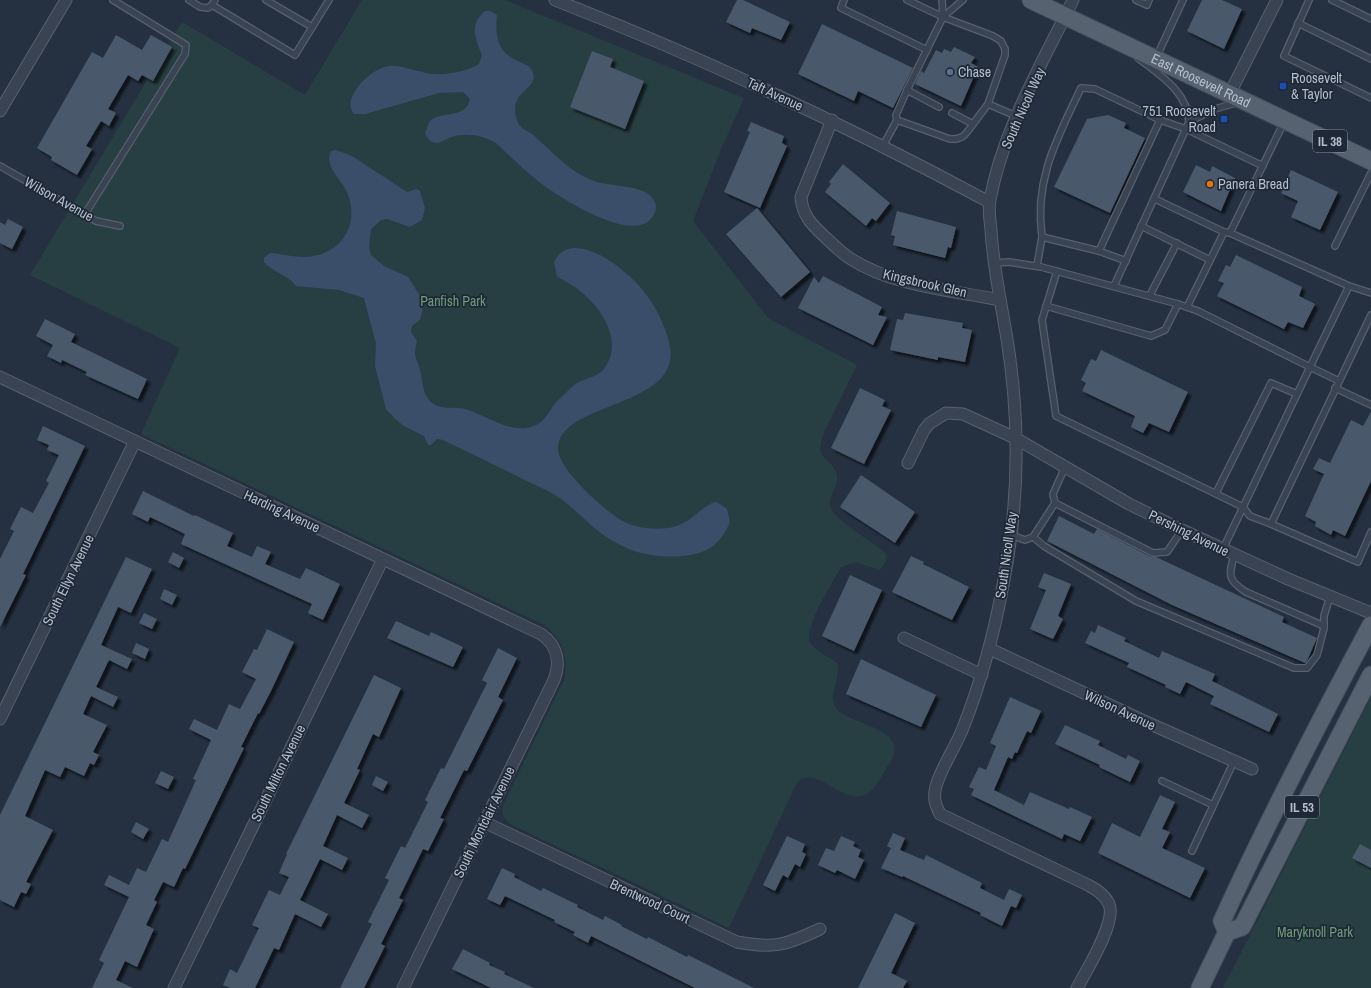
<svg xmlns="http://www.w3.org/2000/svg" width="1371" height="988" font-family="'Archivo Narrow',sans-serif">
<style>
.green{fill:#273f42}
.water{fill:#3a4e6a}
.building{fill:#4a586a;filter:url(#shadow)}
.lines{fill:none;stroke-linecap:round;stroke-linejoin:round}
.service-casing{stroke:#57616e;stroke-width:8}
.minor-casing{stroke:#57616e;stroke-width:13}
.primary-casing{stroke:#424c5a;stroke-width:19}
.service{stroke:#394351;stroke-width:5.5}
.minor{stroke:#394351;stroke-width:11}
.primary{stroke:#576271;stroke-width:17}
.service-dot{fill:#5c6f8a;stroke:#1e2836;stroke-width:1.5}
.transit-dot{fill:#1a4fb4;stroke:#1e2836;stroke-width:1.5}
.food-dot{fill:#e8710a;stroke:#1e2836;stroke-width:1.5}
.labels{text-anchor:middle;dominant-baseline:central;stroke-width:3.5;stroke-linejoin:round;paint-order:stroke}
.shield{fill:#1e2836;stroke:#88919e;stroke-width:1}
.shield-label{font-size:13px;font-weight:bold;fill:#b5becb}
.poi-label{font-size:14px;fill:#b5becb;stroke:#1e2836;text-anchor:start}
.street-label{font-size:14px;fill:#b5becb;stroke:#1e2836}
.park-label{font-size:14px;fill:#6c9d77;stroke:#1e2836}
</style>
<defs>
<filter id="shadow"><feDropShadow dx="3.5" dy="3.5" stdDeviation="1" flood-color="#0009"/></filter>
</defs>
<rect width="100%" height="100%" fill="#253141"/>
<!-- green -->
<g class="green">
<path d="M362,0H505L744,98L722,147L693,221L768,318L857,365L824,432C814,461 827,453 836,472C841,484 830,492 830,504C831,520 874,541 886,554C886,561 885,565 879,570L856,562L841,567C833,582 804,626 810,642C815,652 829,656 837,663C842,677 827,694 836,708C849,726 914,727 889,764C883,773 877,787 868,793C847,808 818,767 800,780C796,783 794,789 792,793L729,928L512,825C502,817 500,813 505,801L565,678C568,656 562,639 544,625L141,434L180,348L30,275L182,22L305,95Z"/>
<path d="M1371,697V988H1223Z"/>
</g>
<!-- water -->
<g class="water">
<path d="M485,11H490L497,15C495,37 497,53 520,62C526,65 531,66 533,73C539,91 505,91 518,123C521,128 527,131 532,134C552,151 569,172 594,181C610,187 644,184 653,199C657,205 657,210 653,216C635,246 563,199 543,185C526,172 511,157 496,143C484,136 469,133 455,136C449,137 443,142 437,143C431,143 427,138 425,133C427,129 428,124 430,121C441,110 466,120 470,99L463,92L439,93L365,114H354C340,97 372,68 389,66C400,65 411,70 422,72C439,77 464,73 479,64L482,55C475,39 469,24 485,11Z"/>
<path d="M336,150L352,156L407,192L417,189L420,191L425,208L422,220L410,227L387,219L381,220L371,229L369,247L371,255L384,266L408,277L420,296L423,303L422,312L420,320L412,326L411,332L417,341C416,345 415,349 415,353C415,359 419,364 420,370C423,381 422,393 430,401C440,411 453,406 465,409C487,415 510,435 534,426C545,422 549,411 556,402C562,396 568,391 574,385C583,378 596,378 603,370C627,341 598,302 573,286C568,282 562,280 557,276L554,262C573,223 634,275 648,297C658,311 667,330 670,347C680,409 558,401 558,449C558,469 605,511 621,520C635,528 652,530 668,528C687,526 697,511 712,503L717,502L727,509L730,522C720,545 707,554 682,556C647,559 619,549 592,526C580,515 569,504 555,495C543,488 530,483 517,476C493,464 468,452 443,440L437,439L431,445H428L424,436L404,426L394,418L386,409L375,366L376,344L364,298L339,290L296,286C289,275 273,273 264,262V258L270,253C281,254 293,257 304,257C340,256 361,226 347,192C341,178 324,168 331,151Z"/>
</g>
<!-- building -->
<g class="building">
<path d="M737,0H743L790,22L781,40L752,28L750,33L726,22Z"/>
<path d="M1202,0H1222L1242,9L1224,49L1187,31Z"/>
<path d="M822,24L913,68L893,108L858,91L854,101L798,74Z"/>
<path d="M116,35L142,50L151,35L172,47L153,81L142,75L138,81L128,75L108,109L116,113L109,126L101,121L86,146L92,149L77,175L51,160L52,157L37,148L92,52L103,58Z"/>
<path d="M954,47L975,57L971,63L978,67L961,106L915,84L921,71L924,73L936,50L942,53L944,49L951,52Z"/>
<path d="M592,51L613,59L610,67L644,81L625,129L570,107Z"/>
<path d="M1108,115L1126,123L1124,128L1145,138L1110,213L1054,187L1087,119Z"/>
<path d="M751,122L784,136L782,143L787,146L760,208L724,192L750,132L747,131Z"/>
<path d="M843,164L890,203L876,221L872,218L866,226L825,192L831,184L829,182Z"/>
<path d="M1196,165L1210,172L1212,166L1235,178L1221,211L1183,192Z"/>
<path d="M1291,170L1338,192L1320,230L1291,217L1298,201L1281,193Z"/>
<path d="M757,208L810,272L781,297L726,234Z"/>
<path d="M897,211L956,227L951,248L948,247L945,258L893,245L895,236L891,235Z"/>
<path d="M8,219L23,227L12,249L0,243V222L5,225Z"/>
<path d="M1236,255L1302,287L1299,296L1315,304L1303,328L1288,322L1284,329L1217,296L1224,283L1218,281L1226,265L1230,267Z"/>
<path d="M823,276L882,307L878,315L887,317L873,345L798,308L814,277L819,283Z"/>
<path d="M905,313L963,323L962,328L972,330L965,362L938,357V360L890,350L897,319L903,320Z"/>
<path d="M45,319L75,334L71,342L147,379L138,399L85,375L87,372L62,360L61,363L47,356L53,345L36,336Z"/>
<path d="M1101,350L1188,392L1169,432L1149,423L1143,433L1131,427L1135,416L1082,391L1086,383L1081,380L1091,359L1096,361Z"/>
<path d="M860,388L885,400L882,406L891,410L864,464L831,448Z"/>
<path d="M1371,412V481L1345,536L1333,530L1331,535L1315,526L1316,522L1305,516L1324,474L1313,469L1319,458L1330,463L1351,420L1363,426Z"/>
<path d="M43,426L85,446L23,574L26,575L0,627V559L14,531L10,529L21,507L33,513L49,483L46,481L59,455L47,450L49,445L37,440Z"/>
<path d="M861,475L915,512L895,543L840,507Z"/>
<path d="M143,491L194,516L195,515L233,533L227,546L252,557L257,546L271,552L265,564L300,579L306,568L340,584L323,620L308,613L312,604L181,544L185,534L150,517L148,522L132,514Z"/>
<path d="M1059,516L1094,534L1097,529L1151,557H1156L1284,617L1282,622L1317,638L1307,661L1305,663L1172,605L1047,541Z"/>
<path d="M173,552L184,558L179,568L168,562Z"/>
<path d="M911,556L924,562L923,564L969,587L952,620L892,592Z"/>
<path d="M126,557L152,569L131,613L118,607L101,645L132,659L127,669L109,660L96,687L118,697L113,707L91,696L83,714L107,725L93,752L99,755L94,765L90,763L84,776L65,767L60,777L45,770L25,816L53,830L26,882L31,884L26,894L21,892L14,907L0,900V815Z"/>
<path d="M1044,573L1071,584L1058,616L1063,619L1053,639L1030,629L1046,590L1038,587Z"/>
<path d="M850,575L882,590L854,651L822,636Z"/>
<path d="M164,589L177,595L172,605L160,599Z"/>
<path d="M144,613L157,619L152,629L139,623Z"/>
<path d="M396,621L429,636L431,632L463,647L453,667L387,638Z"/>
<path d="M1098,625L1126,638L1124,641L1159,658L1162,651L1215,674L1212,681L1278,714L1269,732L1210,704L1214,696L1186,682L1180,694L1165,687L1166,685L1127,667L1129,663L1085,643L1091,631L1095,633Z"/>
<path d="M267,629L294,642L271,691L259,714L258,713L241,747L244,748L185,869L183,868L174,887L163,882L154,900L157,902L146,925L154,929L137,967L125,961L116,980L133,988H92L104,963L99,960L129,897L104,885L109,875L129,885L137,868L146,872L162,839L168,842L196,780L193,779L211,740L189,729L194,719L217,730L229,704L240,709L256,679L242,672L254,649L257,650Z"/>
<path d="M136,643L149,649L145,659L132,653Z"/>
<path d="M498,648L517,658L498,697L503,700L467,771L464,770L440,818L444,819L428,851L423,849L399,898L403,900L381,944L385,946L364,988H340L372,924L368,922L389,880L385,878L401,846L405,848L428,802L425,800L441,768L444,769L487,683L482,680Z"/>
<path d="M861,659L936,695L921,727L846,694Z"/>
<path d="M374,675L401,688L379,737L373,734L357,769L360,770L344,803L369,815L362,828L337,815L323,846L348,858L342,870L320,859L300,900L328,914L321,927L295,914L279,950L274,948L255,988H230L223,985L230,969L237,973L259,928L252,925L269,890L280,895L289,877L279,873L287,854H286Z"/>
<path d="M1010,697L1041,711L1031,733L1027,731L1017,753L1015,752L1012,759L1008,757L994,790L1024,805L1030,792L1069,809L1070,807L1092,817L1080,841L1064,834L1062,839L971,795L974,789L969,787L979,767L986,770L996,746L990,743Z"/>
<path d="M1065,725L1100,741L1098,745L1126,759L1128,755L1140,761L1130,782L1099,767L1100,765L1055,744Z"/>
<path d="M161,771L174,777L168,789L155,783Z"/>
<path d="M376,776L388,782L383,791L372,785Z"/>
<path d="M1160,795L1175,802L1162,829L1170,832L1162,848L1205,868L1190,898L1098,853L1112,823L1140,837Z"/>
<path d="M136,822L149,829L143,839L131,832Z"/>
<path d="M893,833L905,838L900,850L924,860L926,855L982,883L980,888L1004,900L1009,889L1022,895L1016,908L1011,906L1002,926L980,915L981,913L903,876L902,877L881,868L891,848L887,846Z"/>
<path d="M787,836L805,844L802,852L806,854L800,867L795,864L788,878L783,875L775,891L763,885Z"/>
<path d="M841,836L855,842L853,846L861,850L858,857L864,860L855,879L837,870L835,873L818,865L826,848L834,851Z"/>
<path d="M1360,844L1371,850V868L1352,858Z"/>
<path d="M502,868L515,874L514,877L541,891L543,888L578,905L577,907L603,920L605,916L622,925L621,926L647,939L648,937L687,957L688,955L754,988H695L591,936L588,943L573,935L575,932L554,922L555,920L505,896L500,905L487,899Z"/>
<path d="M895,913L915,923L891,973L907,981L903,988H858Z"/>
<path d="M463,949L490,963L489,965L505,972L504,974L534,988H491L452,969Z"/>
</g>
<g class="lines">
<defs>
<g id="service">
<path d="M189,0L200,7L208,8L212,5"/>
<path d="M215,0L212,5L295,55L329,0"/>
<path d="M266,0L312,27"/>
<path d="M844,0L841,8L927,50"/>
<path d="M907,0L943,17L993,36L1001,41L1005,49V55L988,104L973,124L952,113"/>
<path d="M942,0L943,17"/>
<path d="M1136,0L1147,5L1149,0"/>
<path d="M1309,0L1284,56L1371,98"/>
<path d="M1332,0L1371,19"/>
<path d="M1298,23L1371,59"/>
<path d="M1156,58L1183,0"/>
<path d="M907,90L939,107"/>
<path d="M988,104L1016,116"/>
<path d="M897,120L950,139C963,140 966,134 973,124"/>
<path d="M1189,122L1215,109L1239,102"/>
<path d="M883,146L897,120L896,115L907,90L943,17L963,0"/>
<path d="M0,166L96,221L120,226"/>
<path d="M1155,199L1224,232L1230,233L1349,286L1371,293"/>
<path d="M85,214L185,54L186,45L113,0"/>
<path d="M1141,226L1210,260"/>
<path d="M1230,233L1284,122"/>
<path d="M1042,237C1034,179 1057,139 1081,88L1095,89L1160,120L1186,129L1263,166"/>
<path d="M1335,246L1371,173"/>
<path d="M1099,251L1160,120"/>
<path d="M994,263L1009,262L1041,267L1178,304L1198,311L1310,367L1223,549"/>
<path d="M1037,266L1042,237L1099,251L1126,261"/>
<path d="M1057,271L1042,320L1056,416L1243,507L1250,516L1271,524L1371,315"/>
<path d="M1114,286L1189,122C1188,92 1160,75 1138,58"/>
<path d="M1150,295L1177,243"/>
<path d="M1046,306L1151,336L1165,330L1178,304"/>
<path d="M1187,307L1224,232"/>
<path d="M1339,381L1310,367L1349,286"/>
<path d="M1335,388L1371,405"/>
<path d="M1065,467L1053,494L1055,503L1153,553L1167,552L1182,530"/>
<path d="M1216,493L1271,383L1297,394"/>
<path d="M1271,524L1358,562L1371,532"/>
<path d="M1011,535L1025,540L1033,537L1055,503"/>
<path d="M1033,537L1044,546L1136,601L1294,668H1307L1317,655L1324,628V616L1330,596"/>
<path d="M1234,555C1229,575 1227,580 1246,592L1324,626"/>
<path d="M1162,781L1213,805"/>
<path d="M1192,851L1234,761"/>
</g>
<g id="minor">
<path d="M555,0C704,58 848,126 989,202"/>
<path d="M1073,0C1042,64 1003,129 990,200C988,209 990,220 991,230C993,267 1001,302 1007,339C1020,420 1019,505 1003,585C994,634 981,682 963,728C955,748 942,766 936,786C933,798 935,804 940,814L1088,885C1097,890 1104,894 1109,904C1117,922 1086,971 1077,988"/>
<path d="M1230,93L1277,0"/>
<path d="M0,111L66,0"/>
<path d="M832,120L801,197C802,215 812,225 825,237C833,244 841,253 851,259C893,286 951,290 1000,300"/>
<path d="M0,377L541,634C557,645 561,662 554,680L403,988"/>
<path d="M908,463L924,430L930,423L946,413L963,414L1015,438L1129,504L1182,530L1288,579L1371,613"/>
<path d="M904,638L982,675"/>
<path d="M990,649L1146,722L1252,769"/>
<path d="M0,719L135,441"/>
<path d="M484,822L737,942C775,949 786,945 820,929"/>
<path d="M174,988L383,559"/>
</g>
<g id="primary">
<path id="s1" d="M1031,0L1371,161"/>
<path d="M1227,932L1222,921C1268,820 1319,722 1371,625"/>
<path d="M1200,988L1227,932L1242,927L1371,675"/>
</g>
</defs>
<!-- service casing -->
<use href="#service" class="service-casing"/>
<!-- minor casing -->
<use href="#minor" class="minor-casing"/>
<!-- primary casing -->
<use href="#primary" class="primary-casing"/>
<!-- service -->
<use href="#service" class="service"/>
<!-- minor -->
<use href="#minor" class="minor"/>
<!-- primary -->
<use href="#primary" class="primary"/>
</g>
<!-- markers -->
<circle class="service-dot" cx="950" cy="72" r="4"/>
<g class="transit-dot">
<rect x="1279" y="82" width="8" height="8" rx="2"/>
<rect x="1220" y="115" width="8" height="8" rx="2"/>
</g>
<circle class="food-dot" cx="1210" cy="184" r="4"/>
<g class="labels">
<!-- shield labels -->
<g class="shield">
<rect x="1313" y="130" width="34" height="22" rx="3"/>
<rect x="1285" y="796" width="34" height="22" rx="3"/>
</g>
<g class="shield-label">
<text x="1330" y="141">IL 38</text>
<text x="1302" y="807">IL 53</text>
</g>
<!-- poi labels -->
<g class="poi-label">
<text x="958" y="72">Chase</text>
<text x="1291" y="78">Roosevelt<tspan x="1291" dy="16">&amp; Taylor</tspan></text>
<text x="1216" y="111" text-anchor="end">751 Roosevelt<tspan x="1216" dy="16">Road</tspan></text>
<text x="1218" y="184">Panera Bread</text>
</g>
<!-- street labels -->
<g class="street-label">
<text stroke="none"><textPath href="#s1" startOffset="188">East Roosevelt Road</textPath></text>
<text transform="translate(775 94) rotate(25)">Taft Avenue</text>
<text transform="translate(1023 108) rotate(-66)">South Nicoll Way</text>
<text transform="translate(59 199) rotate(29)">Wilson Avenue</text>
<text transform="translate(925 283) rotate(13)">Kingsbrook Glen</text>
<text transform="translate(282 511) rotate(25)">Harding Avenue</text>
<text transform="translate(1189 533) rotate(26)">Pershing Avenue</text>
<text transform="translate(1006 555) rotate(-82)">South Nicoll Way</text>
<text transform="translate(68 580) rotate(-64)">South Ellyn Avenue</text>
<text transform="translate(1120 710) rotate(25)">Wilson Avenue</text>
<text transform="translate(278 773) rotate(-64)">South Milton Avenue</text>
<text transform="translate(484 822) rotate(-64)">South Montclair Avenue</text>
<text transform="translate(650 901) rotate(25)">Brentwood Court</text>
</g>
<!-- park labels -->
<g class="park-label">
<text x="453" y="301">Panfish Park</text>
<text x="1315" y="932">Maryknoll Park</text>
</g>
</g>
</svg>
